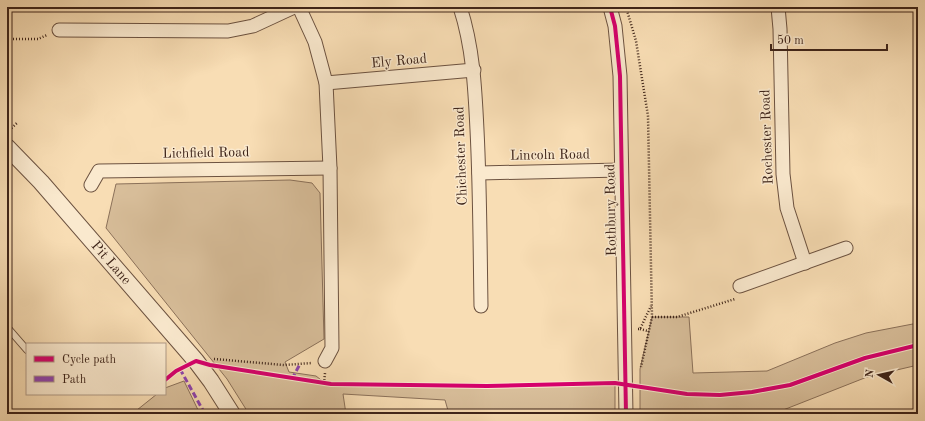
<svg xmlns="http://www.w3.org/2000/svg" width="925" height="421" font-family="'Old Standard TT',serif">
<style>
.green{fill:#d8be9a;stroke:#8b715a}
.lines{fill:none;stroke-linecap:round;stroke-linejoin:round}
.service-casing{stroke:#6c5240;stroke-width:8}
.minor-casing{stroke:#6c5240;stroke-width:15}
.tertiary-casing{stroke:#6c5240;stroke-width:18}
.path{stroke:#3e2419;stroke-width:2.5;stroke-dasharray:1 2;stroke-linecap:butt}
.service{stroke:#fae9ce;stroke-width:6}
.minor{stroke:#fae9ce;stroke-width:13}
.tertiary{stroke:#fae9ce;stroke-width:16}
.quiet{stroke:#8e44ad;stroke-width:3;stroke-dasharray:6 3;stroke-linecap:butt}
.cycleway-casing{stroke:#fae9ce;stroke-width:6}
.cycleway{stroke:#d6006c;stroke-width:4}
.labels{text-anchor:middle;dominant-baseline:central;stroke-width:3;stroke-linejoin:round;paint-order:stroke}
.street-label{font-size:14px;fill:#3e2419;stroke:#fae9ce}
</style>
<rect width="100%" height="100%" fill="#f8ddb4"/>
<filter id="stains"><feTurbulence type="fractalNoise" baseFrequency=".005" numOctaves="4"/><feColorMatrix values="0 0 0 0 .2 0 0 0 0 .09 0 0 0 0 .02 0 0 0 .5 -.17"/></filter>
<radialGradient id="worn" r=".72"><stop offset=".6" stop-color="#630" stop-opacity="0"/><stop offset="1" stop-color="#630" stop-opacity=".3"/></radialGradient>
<!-- green -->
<g class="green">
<path d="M290,180L312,183L320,193L324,339L285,362L289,372L316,376L325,383L344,385L487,386L615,383V414H449L445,400L343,394L346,414H249L227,379L106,228L116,184Z"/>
<path d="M652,317H689L693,373L767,371L835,343L866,333L918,323V365L867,377L773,414H640V369Z"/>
<path d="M184,381L200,414H132L157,394H165V388Z"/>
</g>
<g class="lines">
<defs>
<path id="service" d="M7,327L27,350"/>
<g id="minor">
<path d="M299,7L315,42L326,83L330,168L332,348L325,361"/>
<path d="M460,7C473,47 475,88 477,130C480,188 480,247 481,306"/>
<path d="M610,7L615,26L620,76L626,414"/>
<path d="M778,7L780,29L783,174L787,208L805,263"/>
<path d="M59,30L228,31L253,26L294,7"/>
<path d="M326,83L474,70"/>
<path d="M479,173L621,170"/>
<path d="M91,185L99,171L330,168"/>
<path d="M740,286L846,248"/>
</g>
<path id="tertiary" d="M7,147L41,182L196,361L211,381L232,414"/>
</defs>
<!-- service casing -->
<use href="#service" class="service-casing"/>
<!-- minor casing -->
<use href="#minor" class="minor-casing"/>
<!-- tertiary casing -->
<use href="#tertiary" class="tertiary-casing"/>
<!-- path -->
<g class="path">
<path d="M626,7L636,41L648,116L652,317L641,367"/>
<path d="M7,39H38L47,35"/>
<path d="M7,132L17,123"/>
<path d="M652,317H677L735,299"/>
<path d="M638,329H640L651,306"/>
<path d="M640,329L648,331"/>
<path d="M214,359L284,365L312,363"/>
<path d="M324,383L325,373"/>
</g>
<!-- service -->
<use href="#service" class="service"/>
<!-- minor -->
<use href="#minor" class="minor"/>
<!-- tertiary -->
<use href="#tertiary" class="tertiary"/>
<!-- quiet -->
<g class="quiet">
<path d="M180,369L205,414"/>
<path d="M292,379L300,364"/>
</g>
<defs>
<g id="cycleway">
<path d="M610,7L615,26L620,76L626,414"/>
<path d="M165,380L176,371L196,361L210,365L331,384L487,386L615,383L687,394L720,395L752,392L790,385L865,358L918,345"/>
</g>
</defs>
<!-- cycleway casing -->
<use href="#cycleway" class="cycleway-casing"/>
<!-- cycleway -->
<use href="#cycleway" class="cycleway"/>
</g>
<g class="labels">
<!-- street labels -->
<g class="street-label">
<text transform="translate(399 61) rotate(-5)">Ely Road</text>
<text transform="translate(767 137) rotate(-92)">Rochester Road</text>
<text transform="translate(206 153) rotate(-1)">Lichfield Road</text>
<text transform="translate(550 155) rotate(-1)">Lincoln Road</text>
<text transform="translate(461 156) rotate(-92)">Chichester Road</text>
<text transform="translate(611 210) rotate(-91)">Rothbury Road</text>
<text transform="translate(111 263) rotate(49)">Pit Lane</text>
</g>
</g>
<!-- margin -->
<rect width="925" height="421" fill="none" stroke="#f8ddb4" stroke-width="24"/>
<rect x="8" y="8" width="909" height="405" fill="none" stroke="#3e2419" stroke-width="2"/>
<rect x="12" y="12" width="901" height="397" fill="none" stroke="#3e2419"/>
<!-- legend -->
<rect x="26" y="343" width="140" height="52" fill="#fae9ce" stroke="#af9a86"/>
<rect x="34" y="356" width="20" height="6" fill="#d6006c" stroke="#af9a86"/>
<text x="62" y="363" font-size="12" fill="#3e2419">Cycle path</text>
<rect x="34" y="376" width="20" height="6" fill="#8e44ad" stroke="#af9a86"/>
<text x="62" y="383" font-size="12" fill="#3e2419">Path</text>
<!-- north arrow -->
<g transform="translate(879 375) rotate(278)" stroke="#fae9ce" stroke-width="3" paint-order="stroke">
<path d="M0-3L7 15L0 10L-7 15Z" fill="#3e2419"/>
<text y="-6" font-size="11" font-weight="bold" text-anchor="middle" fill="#3e2419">N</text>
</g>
<!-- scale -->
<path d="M771 44v6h116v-6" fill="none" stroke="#3e2419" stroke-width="2"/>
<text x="777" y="44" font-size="12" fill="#3e2419" stroke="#fae9ce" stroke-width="3" paint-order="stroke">50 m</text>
<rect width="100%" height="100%" filter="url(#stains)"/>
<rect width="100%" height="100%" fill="url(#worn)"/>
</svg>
